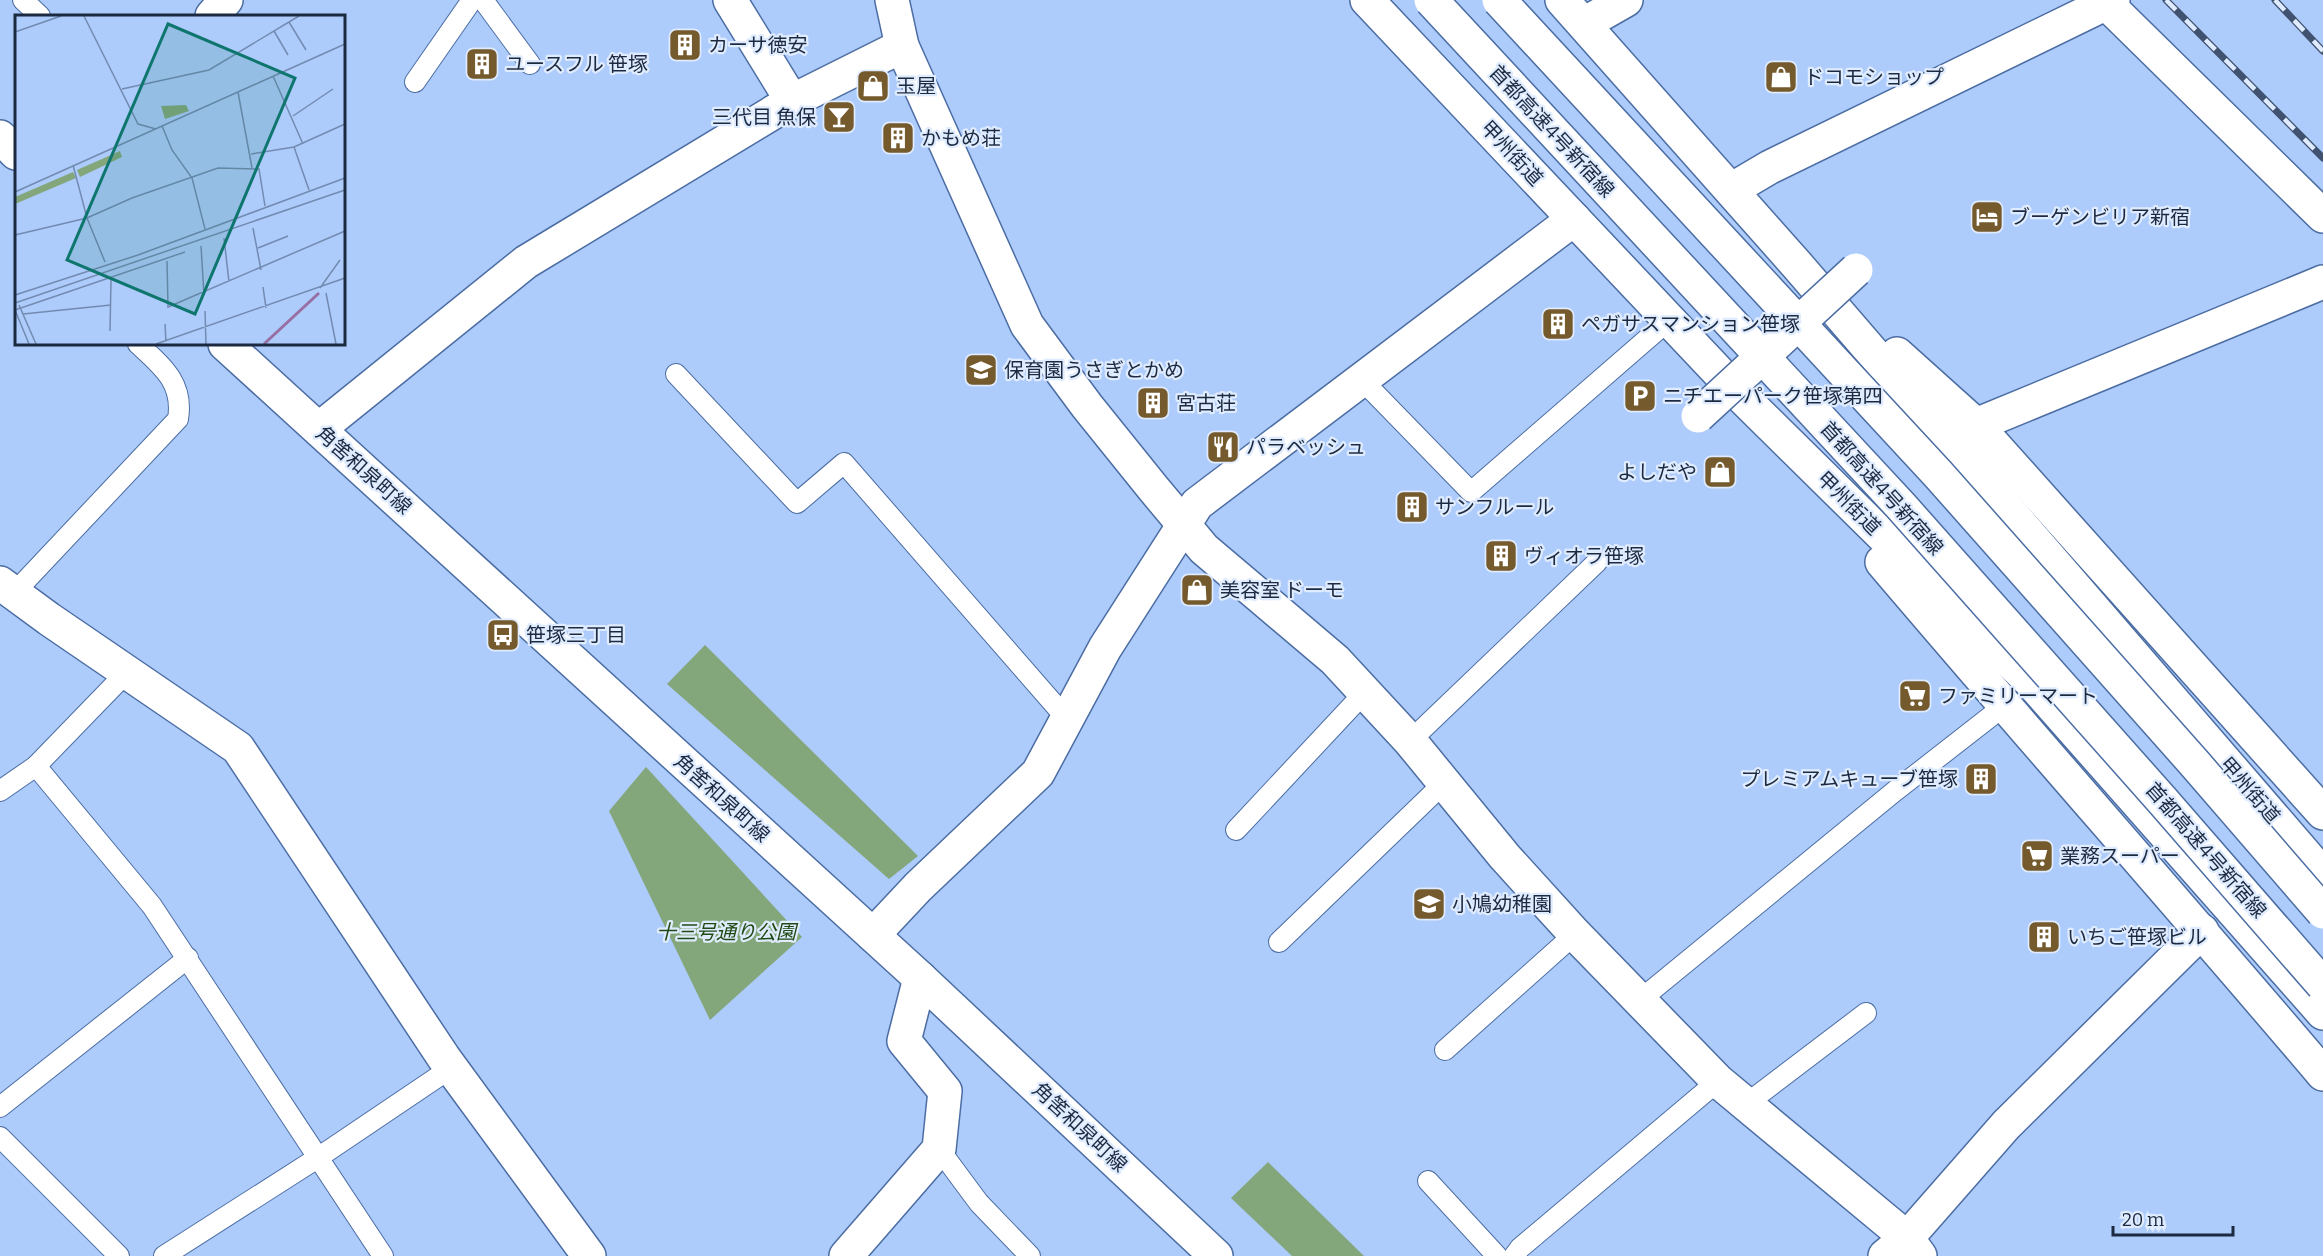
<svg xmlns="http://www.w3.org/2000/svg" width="2323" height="1256" font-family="Bitter,'Noto Sans JP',serif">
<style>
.green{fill:#83a67a}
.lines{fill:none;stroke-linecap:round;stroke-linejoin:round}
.lane-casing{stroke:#4b6da3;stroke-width:22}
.street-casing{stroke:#4b6da3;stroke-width:36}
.secondary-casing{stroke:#4b6da3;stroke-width:36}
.highway-casing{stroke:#4b6da3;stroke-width:36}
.lane{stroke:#fff;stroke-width:20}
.street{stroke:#fff;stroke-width:33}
.secondary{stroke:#fff;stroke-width:33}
.highway{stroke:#fff;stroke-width:33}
.rail-casing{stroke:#40526f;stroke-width:7}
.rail{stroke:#dfebfe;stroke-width:4.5;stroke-dasharray:14;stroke-linecap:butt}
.street-bridge-casing{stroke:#4b6da3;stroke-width:36;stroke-linecap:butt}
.highway-bridge-casing{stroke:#4b6da3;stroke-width:36;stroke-linecap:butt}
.street-bridge{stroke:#fff;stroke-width:33}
.highway-bridge{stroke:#fff;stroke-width:33}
.labels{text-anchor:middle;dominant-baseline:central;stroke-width:4.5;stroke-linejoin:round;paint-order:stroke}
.poi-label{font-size:20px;fill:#1c2a41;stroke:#dfebfe;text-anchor:start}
.street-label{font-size:20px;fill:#1c2a41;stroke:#dfebfe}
.park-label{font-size:20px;font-style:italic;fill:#204a13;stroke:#dfebfe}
.inset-river{fill:none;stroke:#986fa2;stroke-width:3}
.inset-road{fill:none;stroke:#738bb1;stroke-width:1.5}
.view{fill:#0f766e;fill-opacity:0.15;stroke:#0f766e;stroke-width:3}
.inset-edge{fill:none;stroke:#1c2a41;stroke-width:3}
</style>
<rect width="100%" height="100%" fill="#adcbfb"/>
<!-- green -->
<g class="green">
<path d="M705,645L918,856L889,879L667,684Z"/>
<path d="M646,767L802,937L710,1020L609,811Z"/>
<path d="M1268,1162L1364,1256H1292L1231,1198Z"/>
</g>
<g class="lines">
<defs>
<g id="lane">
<path d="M23,0L40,16"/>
<path d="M483,0L530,64"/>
<path d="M415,82L472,0"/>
<path d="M676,374L797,503L844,463L1067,719"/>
<path d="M1363,381L1471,492L1669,320"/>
<path d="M14,593L178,419C184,383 162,366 138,344"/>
<path d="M1410,741L1597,562"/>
<path d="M36,766L152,906L383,1256"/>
<path d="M0,791L36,766L128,671"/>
<path d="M1236,830L1365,692"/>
<path d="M1279,942L1445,782"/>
<path d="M1640,1000L1895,791L2004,706"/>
<path d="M1445,1050L1575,934"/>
<path d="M1745,1105L1866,1013"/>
<path d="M0,1107L188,958"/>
<path d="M0,1137L119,1256"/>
<path d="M939,1149L979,1203L1030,1256"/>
<path d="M1428,1181L1497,1256"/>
<path d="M164,1256L319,1157L451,1068"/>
<path d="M1514,1256L1520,1248L1718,1081"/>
</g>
<g id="street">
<path d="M730,0L792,101"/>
<path d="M892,0L902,46L1027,325L1087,406L1153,488L1204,549L1335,660L1410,741L1505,857L1575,934L1718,1081L1907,1238L1920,1256"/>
<path d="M2103,0L2323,216"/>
<path d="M212,16L226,0"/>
<path d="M1584,24L1626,0"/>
<path d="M1731,190L1770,167L2113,0"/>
<path d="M1976,425L2323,282"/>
<path d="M319,429L526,262L792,101L902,46"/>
<path d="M873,935L918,887L1038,773L1105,648L1197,504L1574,219"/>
<path d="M846,1256L939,1149L945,1091L904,1041L920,978"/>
<path d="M1885,1256L1907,1238L2006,1125L2202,931"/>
</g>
<g id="secondary">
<path d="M0,137L16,153"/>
<path d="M225,344L920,978L1216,1256"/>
<path d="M0,583L49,619L238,748L444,1058L589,1256"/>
</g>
<g id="highway">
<path d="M1367,0L1741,396L2032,683L2323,1013"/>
<path d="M1562,0L1797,265L2323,875"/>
<path d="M1897,354L1976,425L2323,813"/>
<path d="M1882,562C2028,734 2177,902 2323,1074"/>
</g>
</defs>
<!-- lane casing -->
<use href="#lane" class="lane-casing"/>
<!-- street casing -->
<use href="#street" class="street-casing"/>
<!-- secondary casing -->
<use href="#secondary" class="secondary-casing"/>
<!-- highway casing -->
<use href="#highway" class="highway-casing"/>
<!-- lane -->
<use href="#lane" class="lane"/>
<!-- street -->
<use href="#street" class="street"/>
<!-- secondary -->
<use href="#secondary" class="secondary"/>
<!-- highway -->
<use href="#highway" class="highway"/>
<defs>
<g id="rail">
<path d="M2166,0L2323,158"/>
<path d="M2275,0L2323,51"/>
</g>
</defs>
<!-- rail casing -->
<use href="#rail" class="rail-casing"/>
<!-- rail -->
<use href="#rail" class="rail"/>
<defs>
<path id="street-bridge" d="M1698,416L1856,270"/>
<g id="highway-bridge">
<path d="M1431,0L1901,506L2162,800L2323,985"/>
<path d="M1499,0L1938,474L2196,765L2323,912"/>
</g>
</defs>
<!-- street-bridge casing -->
<use href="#street-bridge" class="street-bridge-casing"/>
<!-- highway-bridge casing -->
<use href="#highway-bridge" class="highway-bridge-casing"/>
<!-- street-bridge -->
<use href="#street-bridge" class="street-bridge"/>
<!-- highway-bridge -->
<use href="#highway-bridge" class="highway-bridge"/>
</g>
<!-- icons -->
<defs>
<symbol id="building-square" viewBox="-11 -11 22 22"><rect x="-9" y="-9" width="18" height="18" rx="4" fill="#745a2c" stroke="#dfebfe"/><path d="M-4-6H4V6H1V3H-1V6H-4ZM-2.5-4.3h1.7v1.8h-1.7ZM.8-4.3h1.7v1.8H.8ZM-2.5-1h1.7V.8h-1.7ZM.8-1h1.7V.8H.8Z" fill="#fff"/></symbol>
<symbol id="shop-square" viewBox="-11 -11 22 22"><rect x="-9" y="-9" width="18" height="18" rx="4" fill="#745a2c" stroke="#dfebfe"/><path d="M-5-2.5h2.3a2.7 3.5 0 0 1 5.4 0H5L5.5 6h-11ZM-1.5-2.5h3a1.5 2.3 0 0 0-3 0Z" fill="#fff"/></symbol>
<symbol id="bar-square" viewBox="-11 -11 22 22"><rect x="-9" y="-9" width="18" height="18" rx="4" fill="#745a2c" stroke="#dfebfe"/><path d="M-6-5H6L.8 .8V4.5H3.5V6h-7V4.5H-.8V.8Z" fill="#fff"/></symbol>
<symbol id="hotel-square" viewBox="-11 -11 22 22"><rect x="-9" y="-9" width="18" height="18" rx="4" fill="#745a2c" stroke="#dfebfe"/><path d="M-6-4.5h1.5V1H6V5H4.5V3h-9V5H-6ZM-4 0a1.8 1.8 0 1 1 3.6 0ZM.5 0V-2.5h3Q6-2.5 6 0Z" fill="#fff"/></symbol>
<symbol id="school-square" viewBox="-11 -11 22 22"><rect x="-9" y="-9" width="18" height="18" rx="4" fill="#745a2c" stroke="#dfebfe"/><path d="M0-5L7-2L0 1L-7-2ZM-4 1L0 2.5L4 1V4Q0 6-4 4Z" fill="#fff"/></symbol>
<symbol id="parking-square" viewBox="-11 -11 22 22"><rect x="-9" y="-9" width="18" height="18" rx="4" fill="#745a2c" stroke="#dfebfe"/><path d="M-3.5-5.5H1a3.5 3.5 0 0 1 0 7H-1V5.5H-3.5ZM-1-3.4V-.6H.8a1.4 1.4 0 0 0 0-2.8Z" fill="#fff"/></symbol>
<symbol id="restaurant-square" viewBox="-11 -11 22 22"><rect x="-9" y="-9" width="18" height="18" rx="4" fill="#745a2c" stroke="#dfebfe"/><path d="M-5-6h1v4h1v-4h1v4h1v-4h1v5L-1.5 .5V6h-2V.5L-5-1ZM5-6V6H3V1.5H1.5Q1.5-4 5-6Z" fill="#fff"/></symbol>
<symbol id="bus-square" viewBox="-11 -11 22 22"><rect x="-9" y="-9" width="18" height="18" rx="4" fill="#745a2c" stroke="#dfebfe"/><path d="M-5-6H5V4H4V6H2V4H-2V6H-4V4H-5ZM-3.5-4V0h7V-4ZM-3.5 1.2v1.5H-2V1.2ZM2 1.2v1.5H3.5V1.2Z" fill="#fff"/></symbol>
<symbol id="supermarket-square" viewBox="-11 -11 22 22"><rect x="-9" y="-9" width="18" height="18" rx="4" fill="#745a2c" stroke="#dfebfe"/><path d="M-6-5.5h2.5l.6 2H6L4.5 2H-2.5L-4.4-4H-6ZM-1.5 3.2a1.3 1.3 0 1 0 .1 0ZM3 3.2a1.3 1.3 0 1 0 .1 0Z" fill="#fff"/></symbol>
</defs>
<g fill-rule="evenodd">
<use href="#building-square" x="666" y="26" width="38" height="38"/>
<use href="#building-square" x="463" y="45" width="38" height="38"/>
<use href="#shop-square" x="1762" y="58" width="38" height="38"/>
<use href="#shop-square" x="854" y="67" width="38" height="38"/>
<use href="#bar-square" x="820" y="98" width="38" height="38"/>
<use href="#building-square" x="879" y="119" width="38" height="38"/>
<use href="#hotel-square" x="1968" y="198" width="38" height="38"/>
<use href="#building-square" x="1539" y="305" width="38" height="38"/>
<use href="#school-square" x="962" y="351" width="38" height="38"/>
<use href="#parking-square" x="1621" y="377" width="38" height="38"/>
<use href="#building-square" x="1134" y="384" width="38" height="38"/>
<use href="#restaurant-square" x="1204" y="428" width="38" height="38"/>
<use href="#shop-square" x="1701" y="453" width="38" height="38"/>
<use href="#building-square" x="1393" y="488" width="38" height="38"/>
<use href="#building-square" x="1482" y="537" width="38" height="38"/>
<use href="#shop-square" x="1178" y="571" width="38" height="38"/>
<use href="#bus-square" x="484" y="616" width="38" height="38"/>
<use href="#supermarket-square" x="1896" y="677" width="38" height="38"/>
<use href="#building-square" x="1962" y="760" width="38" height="38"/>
<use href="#supermarket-square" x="2018" y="837" width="38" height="38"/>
<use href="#school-square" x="1410" y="885" width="38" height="38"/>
<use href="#building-square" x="2025" y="918" width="38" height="38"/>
</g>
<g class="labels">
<!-- poi labels -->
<g class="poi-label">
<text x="708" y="45">カーサ徳安</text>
<text x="505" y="64">ユースフル 笹塚</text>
<text x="1804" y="77">ドコモショップ</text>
<text x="896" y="86">玉屋</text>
<text x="816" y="117" text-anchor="end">三代目 魚保</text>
<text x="921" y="138">かもめ荘</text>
<text x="2010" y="217">ブーゲンビリア新宿</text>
<text x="1581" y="324">ペガサスマンション笹塚</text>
<text x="1004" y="370">保育園うさぎとかめ</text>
<text x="1663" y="396">ニチエーパーク笹塚第四</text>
<text x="1176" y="403">宮古荘</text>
<text x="1246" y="447">パラベッシュ</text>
<text x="1697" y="472" text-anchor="end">よしだや</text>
<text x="1435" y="507">サンフルール</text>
<text x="1524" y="556">ヴィオラ笹塚</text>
<text x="1220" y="590">美容室 ドーモ</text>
<text x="526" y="635">笹塚三丁目</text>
<text x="1938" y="696">ファミリーマート</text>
<text x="1958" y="779" text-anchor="end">プレミアムキューブ笹塚</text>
<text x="2060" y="856">業務スーパー</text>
<text x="1452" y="904">小鳩幼稚園</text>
<text x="2067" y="937">いちご笹塚ビル</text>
</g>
<!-- street labels -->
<g class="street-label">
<text transform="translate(1552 131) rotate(47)">首都高速4号新宿線</text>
<text transform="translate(1512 153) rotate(47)">甲州街道</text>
<text transform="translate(364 470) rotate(42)">角筈和泉町線</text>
<text transform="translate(1882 488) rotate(48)">首都高速4号新宿線</text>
<text transform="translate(1849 503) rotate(45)">甲州街道</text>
<text transform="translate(2250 790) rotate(49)">甲州街道</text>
<text transform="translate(722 798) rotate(42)">角筈和泉町線</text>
<text transform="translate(2206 850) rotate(49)">首都高速4号新宿線</text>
<text transform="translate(1080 1127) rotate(43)">角筈和泉町線</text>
</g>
<!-- park labels -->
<g class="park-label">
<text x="726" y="932">十三号通り公園</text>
</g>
</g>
<!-- overview -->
<g transform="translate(15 15)">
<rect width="330" height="330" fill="#adcbfb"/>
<path d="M171,90L174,96L150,104L146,91ZM105,136L107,142L65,162L62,155ZM58,157L61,163L0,189V182Z" fill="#83a67a"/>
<path class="inset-river" d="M249,329L304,278"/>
<path class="inset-road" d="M69,1L123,109L141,114M274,7L291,35M259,16L273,40M0,17L46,1M258,61L288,129M107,74L194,55L284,1M223,77L237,153M278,101L318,74M147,111L157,135L177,163L190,214M279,132L294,175M236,139L279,132L330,109M58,150L72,203L90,247M0,177L330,29M238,213L246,255M0,220L72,203L117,183L203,153L244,154L250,191M209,223L214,267M186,231L189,280M243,233L273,221M152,246L153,292L330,216M248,272L251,293M305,273L325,245M311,278L321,329M0,280L123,240L330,163M0,288L330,175M4,290L21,329M0,295L14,329M0,295L170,237M190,296L191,329M8,299L96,290M150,309L151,327M95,316L96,265M141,329L330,263"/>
<path class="view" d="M153,9L280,63L180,299L52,245Z"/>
<rect width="330" height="330" class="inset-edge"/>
</g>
<!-- scale -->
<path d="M2113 1226v9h120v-9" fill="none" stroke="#1c2a41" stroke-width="3"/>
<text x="2122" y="1226" font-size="18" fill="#1c2a41" stroke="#dfebfe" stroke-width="4.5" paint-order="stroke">20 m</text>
</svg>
